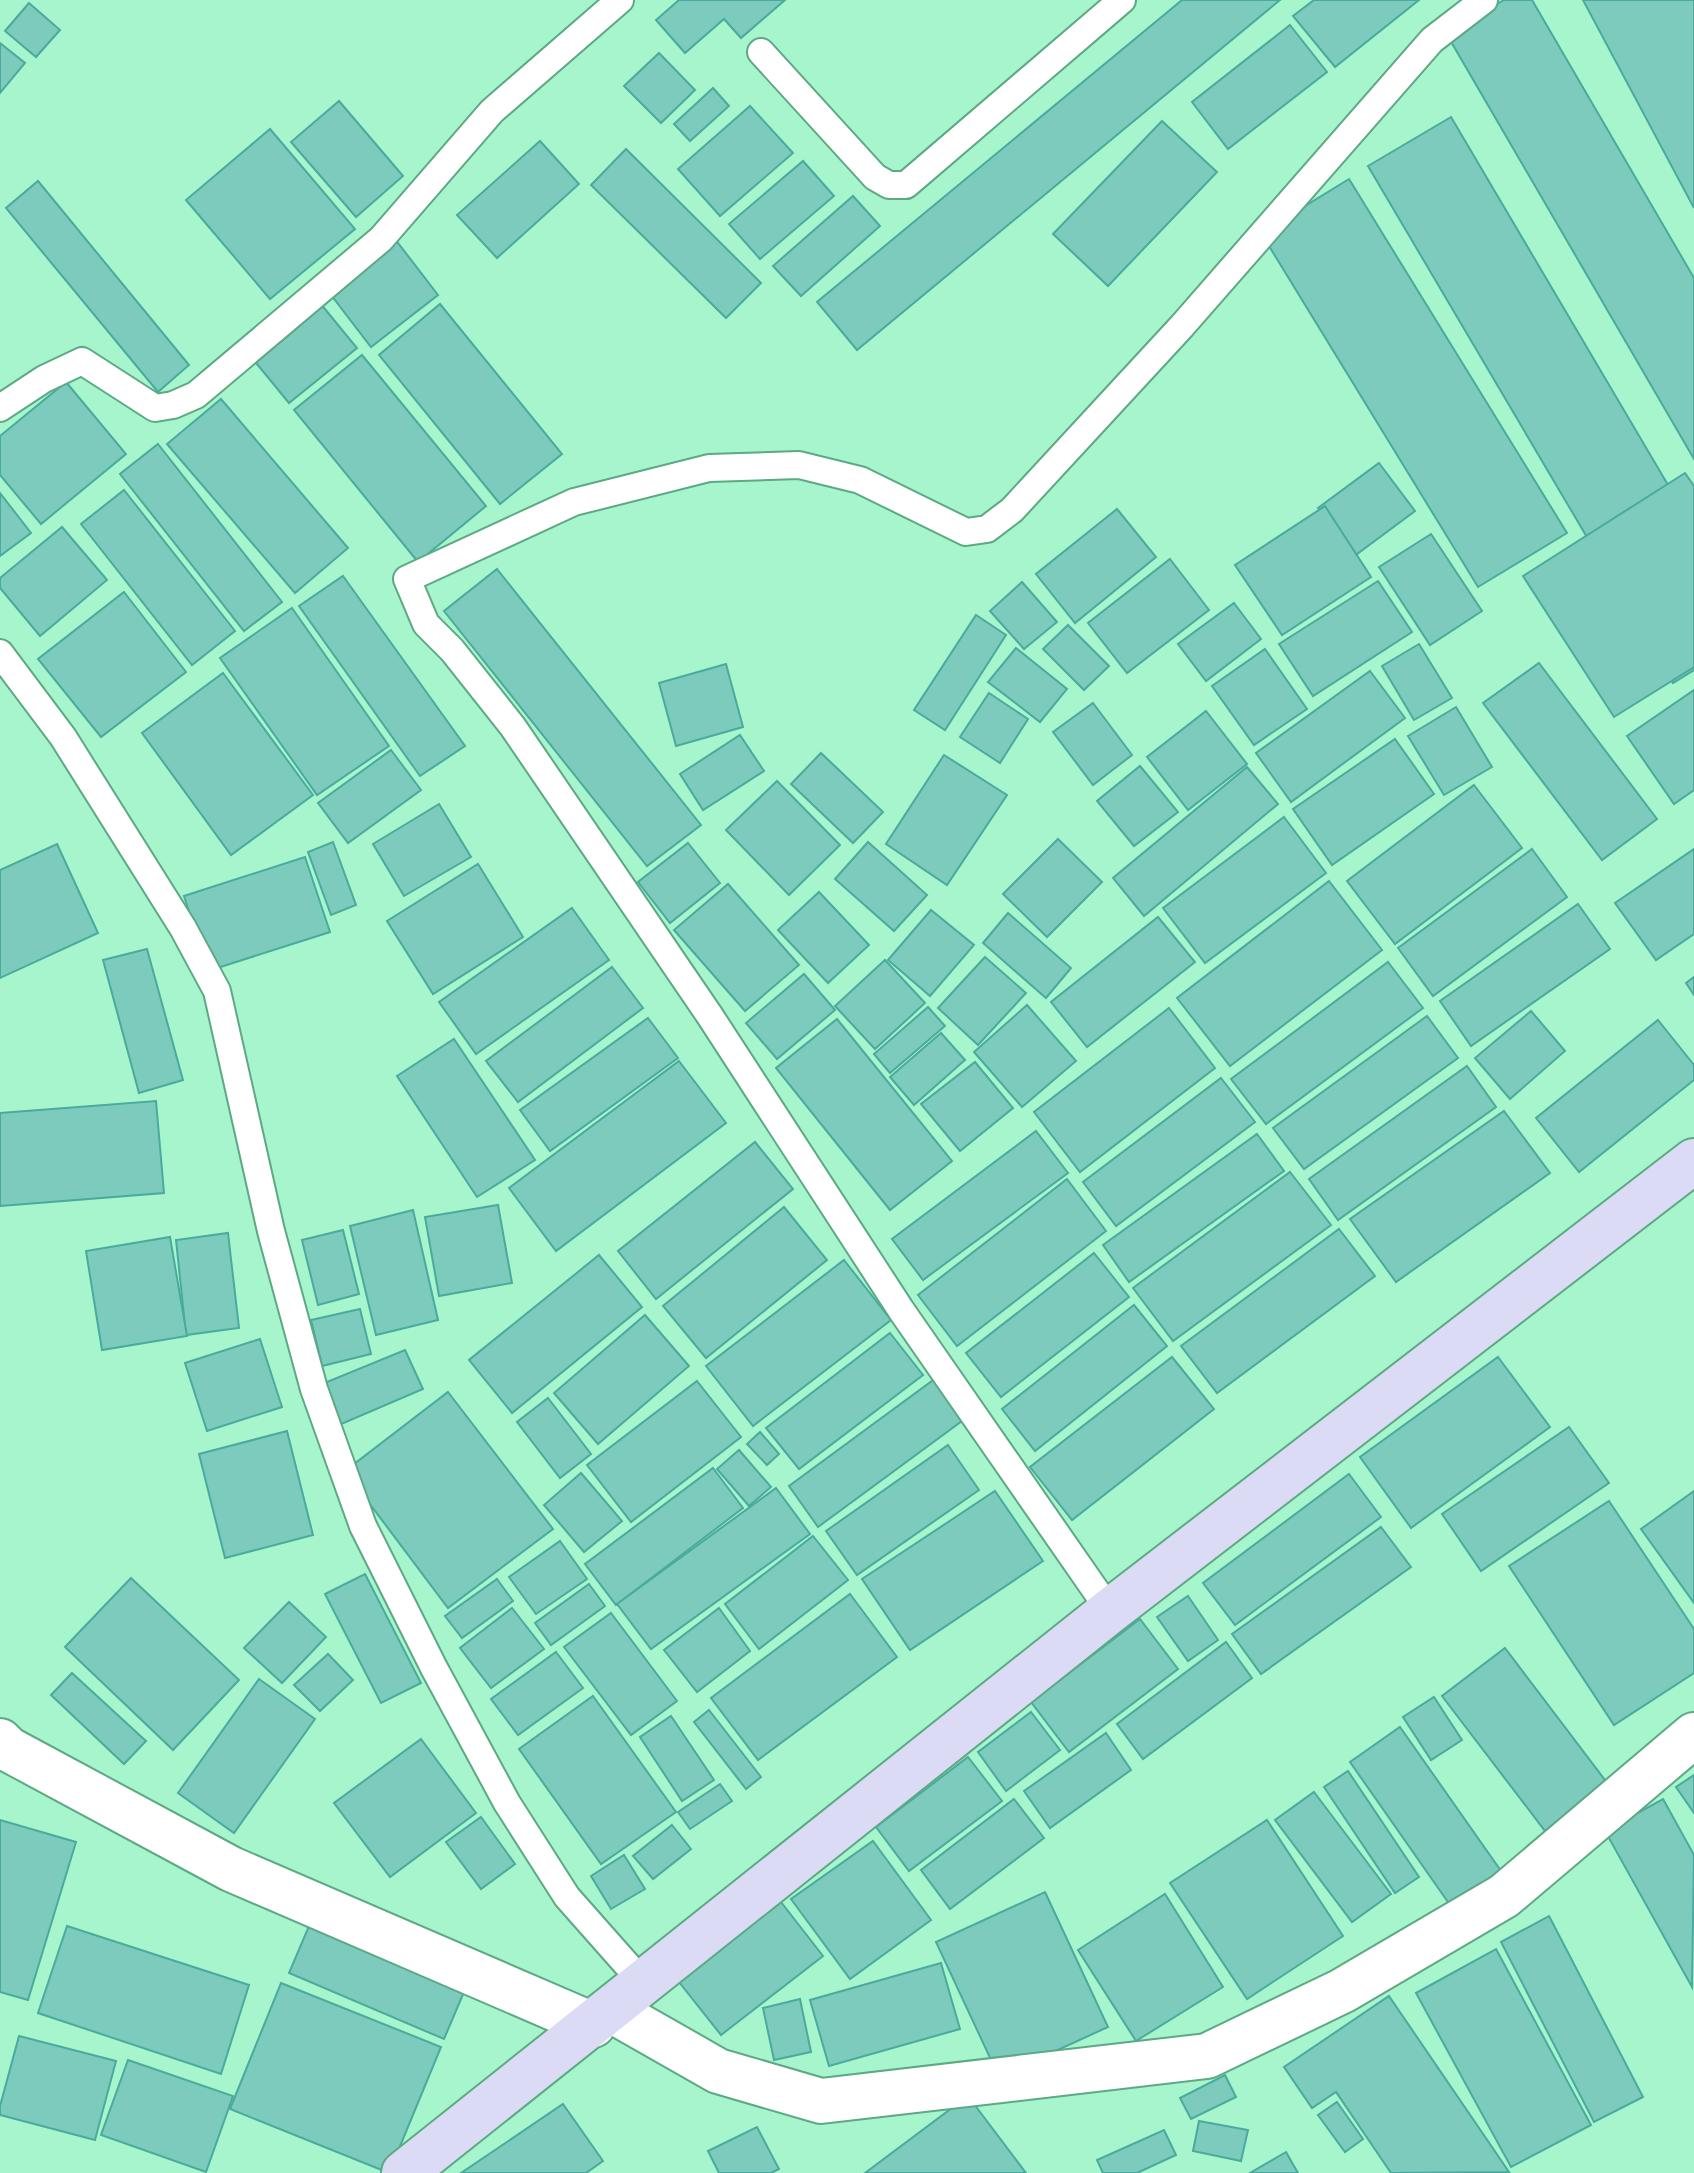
<svg xmlns="http://www.w3.org/2000/svg" width="1694" height="2173" font-family="Arial,sans-serif">
<style>
.building{fill:#7dcbbd;stroke:#49ab9c;stroke-width:2}
.lines{fill:none;stroke-linecap:round;stroke-linejoin:round}
.lane-casing{stroke:#5ca984;stroke-width:30}
.street-casing{stroke:#5ca984;stroke-width:48}
.secondary-casing{stroke:#5ca984;stroke-width:48}
.lane{stroke:#fff;stroke-width:26}
.street{stroke:#fff;stroke-width:44}
.secondary{stroke:#dbdbf6;stroke-width:44}
</style>
<rect width="100%" height="100%" fill="#a7f5cd"/>
<!-- building -->
<g class="building">
<path d="M679,0H785L741,38L724,19L685,53L656,20Z"/>
<path d="M1182,0H1280L857,350L817,302Z"/>
<path d="M1314,0H1419L1335,67L1293,16Z"/>
<path d="M1504,0H1532L1694,278V459L1446,33Z"/>
<path d="M1583,0H1694V208Z"/>
<path d="M29,3L60,30L36,57L5,31Z"/>
<path d="M1290,25L1327,72L1228,149L1192,102Z"/>
<path d="M0,43L25,63L0,93Z"/>
<path d="M659,53L695,90L661,123L624,86Z"/>
<path d="M713,88L729,106L690,141L674,124Z"/>
<path d="M339,101L403,176L356,217L291,142Z"/>
<path d="M750,106L793,153L720,216L678,169Z"/>
<path d="M1451,117L1694,529V670L1673,683L1368,166Z"/>
<path d="M1162,121L1217,172L1108,286L1053,234Z"/>
<path d="M270,129L355,229L270,299L186,200Z"/>
<path d="M540,141L579,184L497,258L457,215Z"/>
<path d="M626,149L761,283L726,318L591,185Z"/>
<path d="M803,161L834,196L760,259L729,224Z"/>
<path d="M1349,179L1567,533L1478,587L1261,233Z"/>
<path d="M38,181L189,365L158,392L6,208Z"/>
<path d="M853,196L880,226L801,296L773,266Z"/>
<path d="M395,239L438,295L371,347L328,291Z"/>
<path d="M320,303L357,348L289,403L252,358Z"/>
<path d="M440,304L562,454L500,504L379,355Z"/>
<path d="M362,355L486,506L418,562L294,410Z"/>
<path d="M66,382L126,454L41,524L0,475V436Z"/>
<path d="M221,399L348,548L295,593L167,444Z"/>
<path d="M158,444L282,602L244,631L120,474Z"/>
<path d="M1379,463L1415,511L1353,557L1318,508Z"/>
<path d="M1685,473L1694,486V667L1614,717L1523,576Z"/>
<path d="M124,490L235,631L192,665L81,524Z"/>
<path d="M0,493L31,533L0,556Z"/>
<path d="M1325,506L1371,577L1282,635L1235,565Z"/>
<path d="M1117,509L1156,557L1075,623L1036,574Z"/>
<path d="M62,527L107,580L40,636L0,588V578Z"/>
<path d="M1431,534L1482,611L1430,645L1379,567Z"/>
<path d="M1170,559L1209,610L1127,673L1088,623Z"/>
<path d="M497,569L701,825L647,866L444,611Z"/>
<path d="M343,576L465,746L420,776L299,606Z"/>
<path d="M1378,581L1412,632L1313,696L1279,644Z"/>
<path d="M1022,582L1057,622L1024,649L990,611Z"/>
<path d="M124,592L186,672L101,737L38,659Z"/>
<path d="M1234,603L1261,639L1206,681L1178,644Z"/>
<path d="M292,608L389,746L317,795L220,658Z"/>
<path d="M976,615L1006,635L945,730L914,710Z"/>
<path d="M1068,625L1109,666L1084,690L1043,649Z"/>
<path d="M1419,644L1452,698L1414,720L1382,666Z"/>
<path d="M1016,648L1067,689L1040,722L988,682Z"/>
<path d="M1265,649L1307,709L1254,745L1212,686Z"/>
<path d="M1539,663L1657,819L1602,860L1483,703Z"/>
<path d="M726,664L743,727L676,746L659,683Z"/>
<path d="M1370,671L1405,718L1291,802L1256,753Z"/>
<path d="M223,673L313,795L231,855L142,733Z"/>
<path d="M1694,690V790L1674,804L1627,736Z"/>
<path d="M989,693L1028,719L1000,763L960,737Z"/>
<path d="M1093,703L1132,755L1093,785L1053,732Z"/>
<path d="M1456,707L1492,767L1444,795L1408,736Z"/>
<path d="M1206,711L1247,764L1188,810L1147,757Z"/>
<path d="M740,735L764,771L703,810L680,774Z"/>
<path d="M1395,739L1434,794L1332,865L1293,809Z"/>
<path d="M391,750L421,790L348,843L318,803Z"/>
<path d="M821,753L883,812L853,843L791,784Z"/>
<path d="M944,755L1007,795L947,885L886,844Z"/>
<path d="M1140,766L1178,812L1134,846L1097,801Z"/>
<path d="M1247,767L1278,804L1144,916L1113,878Z"/>
<path d="M777,781L840,845L789,895L726,830Z"/>
<path d="M1474,785L1522,848L1395,944L1347,881Z"/>
<path d="M439,804L471,857L404,896L373,844Z"/>
<path d="M1284,817L1326,873L1205,963L1163,908Z"/>
<path d="M1058,839L1102,882L1047,937L1003,894Z"/>
<path d="M333,842L356,905L331,915L308,852Z"/>
<path d="M868,842L927,895L894,931L835,879Z"/>
<path d="M688,843L720,883L670,923L638,882Z"/>
<path d="M57,844L98,933L0,978V870Z"/>
<path d="M1532,849L1567,897L1433,996L1398,948Z"/>
<path d="M1694,849V934L1656,960L1615,903Z"/>
<path d="M305,857L330,932L208,971L184,896Z"/>
<path d="M478,864L523,937L433,994L387,921Z"/>
<path d="M1329,881L1382,950L1230,1066L1177,998Z"/>
<path d="M728,884L799,965L745,1011L674,930Z"/>
<path d="M819,892L869,945L828,983L778,930Z"/>
<path d="M1578,904L1610,949L1471,1046L1440,1001Z"/>
<path d="M572,908L609,960L476,1054L439,1002Z"/>
<path d="M931,910L974,945L930,996L888,960Z"/>
<path d="M1008,913L1071,968L1046,998L983,943Z"/>
<path d="M1158,917L1195,962L1087,1047L1051,1002Z"/>
<path d="M147,949L183,1080L139,1093L103,960Z"/>
<path d="M985,957L1026,993L978,1045L938,1008Z"/>
<path d="M885,960L925,1003L875,1049L835,1006Z"/>
<path d="M1388,962L1423,1008L1266,1124L1231,1079Z"/>
<path d="M612,967L643,1008L518,1102L486,1061Z"/>
<path d="M804,974L835,1010L777,1059L746,1023Z"/>
<path d="M1694,977V995L1686,983Z"/>
<path d="M1027,1005L1076,1061L1022,1107L974,1052Z"/>
<path d="M928,1007L945,1026L890,1073L874,1054Z"/>
<path d="M1169,1008L1215,1068L1080,1172L1034,1112Z"/>
<path d="M1531,1011L1565,1051L1510,1099L1475,1058Z"/>
<path d="M1427,1016L1458,1058L1304,1169L1273,1128Z"/>
<path d="M648,1018L678,1058L550,1151L520,1110Z"/>
<path d="M837,1019L952,1161L890,1210L776,1068Z"/>
<path d="M1658,1020L1694,1065V1080L1579,1172L1536,1118Z"/>
<path d="M941,1033L965,1060L914,1105L890,1077Z"/>
<path d="M454,1039L535,1160L477,1197L397,1076Z"/>
<path d="M679,1061L726,1123L556,1251L509,1188Z"/>
<path d="M975,1062L1013,1108L960,1151L921,1104Z"/>
<path d="M1467,1066L1496,1107L1338,1220L1309,1179Z"/>
<path d="M1221,1078L1255,1122L1116,1226L1083,1182Z"/>
<path d="M156,1101L164,1193L0,1206V1113Z"/>
<path d="M1504,1111L1550,1173L1396,1282L1350,1219Z"/>
<path d="M1036,1131L1068,1173L923,1280L892,1239Z"/>
<path d="M1257,1134L1284,1171L1129,1282L1103,1245Z"/>
<path d="M755,1142L793,1189L656,1299L618,1251Z"/>
<path d="M1290,1172L1331,1225L1173,1341L1133,1288Z"/>
<path d="M1067,1179L1106,1231L957,1346L918,1295Z"/>
<path d="M498,1205L512,1283L439,1296L425,1217Z"/>
<path d="M784,1207L827,1260L706,1358L663,1306Z"/>
<path d="M413,1210L438,1320L376,1335L350,1226Z"/>
<path d="M1339,1229L1375,1276L1217,1393L1181,1346Z"/>
<path d="M343,1230L359,1294L318,1305L302,1240Z"/>
<path d="M228,1233L239,1328L186,1335L176,1240Z"/>
<path d="M170,1237L187,1336L102,1350L86,1251Z"/>
<path d="M1094,1253L1129,1297L1001,1397L966,1353Z"/>
<path d="M599,1255L642,1307L512,1413L469,1360Z"/>
<path d="M844,1260L891,1320L753,1426L706,1366Z"/>
<path d="M1134,1305L1167,1346L1035,1451L1002,1409Z"/>
<path d="M360,1309L371,1354L322,1366L311,1320Z"/>
<path d="M645,1315L689,1366L598,1444L554,1393Z"/>
<path d="M890,1333L923,1375L799,1469L766,1428Z"/>
<path d="M260,1339L282,1407L207,1431L185,1363Z"/>
<path d="M405,1350L423,1389L339,1425L322,1384Z"/>
<path d="M1172,1357L1214,1409L1072,1520L1030,1467Z"/>
<path d="M1498,1357L1550,1427L1411,1528L1360,1457Z"/>
<path d="M936,1378L966,1418L818,1527L789,1486Z"/>
<path d="M697,1381L741,1437L631,1522L587,1465Z"/>
<path d="M448,1392L553,1529L448,1608L345,1471Z"/>
<path d="M548,1398L591,1454L560,1478L517,1422Z"/>
<path d="M1569,1427L1609,1483L1481,1571L1442,1514Z"/>
<path d="M287,1431L313,1535L225,1558L199,1454Z"/>
<path d="M760,1432L779,1454L767,1465L747,1444Z"/>
<path d="M948,1445L979,1490L857,1575L826,1531Z"/>
<path d="M739,1450L771,1487L749,1506L717,1469Z"/>
<path d="M713,1468L743,1508L616,1605L585,1564Z"/>
<path d="M581,1473L622,1521L584,1552L544,1505Z"/>
<path d="M1349,1474L1381,1517L1235,1625L1203,1583Z"/>
<path d="M776,1488L810,1534L651,1649L617,1604Z"/>
<path d="M995,1491L1043,1561L910,1650L862,1579Z"/>
<path d="M1694,1491V1603L1641,1529Z"/>
<path d="M1609,1501L1694,1629V1673L1614,1725L1509,1566Z"/>
<path d="M1381,1527L1411,1567L1261,1674L1232,1634Z"/>
<path d="M813,1536L848,1580L759,1649L725,1604Z"/>
<path d="M560,1541L587,1579L536,1614L509,1577Z"/>
<path d="M365,1574L421,1683L381,1703L325,1594Z"/>
<path d="M131,1578L239,1680L173,1750L65,1647Z"/>
<path d="M497,1579L513,1601L462,1638L445,1616Z"/>
<path d="M589,1584L605,1606L551,1645L535,1623Z"/>
<path d="M850,1594L897,1657L758,1760L711,1698Z"/>
<path d="M1188,1596L1218,1640L1188,1661L1157,1617Z"/>
<path d="M289,1602L326,1637L282,1683L244,1648Z"/>
<path d="M512,1608L544,1649L491,1688L460,1648Z"/>
<path d="M719,1608L750,1651L697,1692L664,1650Z"/>
<path d="M611,1613L677,1701L631,1735L564,1647Z"/>
<path d="M1140,1619L1178,1669L1069,1752L1031,1702Z"/>
<path d="M1226,1642L1252,1678L1143,1759L1117,1724Z"/>
<path d="M1505,1648L1608,1784L1545,1831L1442,1696Z"/>
<path d="M556,1652L583,1688L518,1735L491,1699Z"/>
<path d="M328,1654L353,1680L320,1711L294,1685Z"/>
<path d="M72,1673L146,1741L124,1764L51,1695Z"/>
<path d="M259,1679L315,1719L234,1833L178,1793Z"/>
<path d="M593,1696L676,1812L601,1864L519,1749Z"/>
<path d="M1434,1697L1462,1740L1431,1760L1403,1717Z"/>
<path d="M709,1710L761,1777L746,1789L694,1722Z"/>
<path d="M1031,1712L1060,1750L1006,1791L978,1752Z"/>
<path d="M671,1716L714,1780L682,1801L640,1737Z"/>
<path d="M1400,1727L1501,1871L1450,1905L1350,1762Z"/>
<path d="M1106,1733L1131,1770L1050,1828L1024,1791Z"/>
<path d="M421,1739L476,1813L390,1877L334,1803Z"/>
<path d="M968,1757L1002,1801L909,1871L876,1827Z"/>
<path d="M1348,1771L1419,1877L1395,1893L1324,1787Z"/>
<path d="M1694,1775V1813L1676,1787Z"/>
<path d="M720,1784L732,1801L690,1829L678,1812Z"/>
<path d="M1314,1792L1391,1894L1352,1922L1275,1820Z"/>
<path d="M1014,1799L1044,1838L950,1909L921,1870Z"/>
<path d="M1663,1799L1694,1855L1692,1987L1605,1831Z"/>
<path d="M481,1817L515,1864L481,1889L446,1842Z"/>
<path d="M0,1820L76,1842L28,2000L0,1992Z"/>
<path d="M1267,1820L1343,1936L1247,1999L1170,1883Z"/>
<path d="M672,1825L691,1849L653,1879L633,1856Z"/>
<path d="M873,1841L931,1920L850,1979L791,1899Z"/>
<path d="M624,1855L645,1889L611,1909L591,1876Z"/>
<path d="M1045,1892L1108,2027L999,2077L936,1942Z"/>
<path d="M1165,1894L1223,1987L1136,2041L1078,1950Z"/>
<path d="M781,1902L823,1956L721,2035L679,1982Z"/>
<path d="M1549,1916L1643,2097L1594,2122L1501,1942Z"/>
<path d="M67,1926L249,1985L221,2074L38,2013Z"/>
<path d="M309,1926L464,1992L444,2039L289,1973Z"/>
<path d="M1496,1949L1591,2125L1511,2167L1416,1993Z"/>
<path d="M941,1963L960,2029L829,2066L810,2000Z"/>
<path d="M281,1983L441,2047L389,2173L230,2109Z"/>
<path d="M1389,1996L1509,2172L1391,2173L1336,2092L1312,2108L1284,2067Z"/>
<path d="M800,1999L811,2052L774,2060L763,2008Z"/>
<path d="M19,2036L116,2061L95,2140L0,2115V2106Z"/>
<path d="M128,2060L233,2096L206,2172L101,2135Z"/>
<path d="M1225,2075L1236,2097L1191,2119L1180,2098Z"/>
<path d="M968,2096L1026,2173H865Z"/>
<path d="M1337,2102L1363,2139L1345,2152L1318,2115Z"/>
<path d="M563,2104L603,2161L586,2173H461Z"/>
<path d="M1199,2121L1248,2130L1241,2161L1193,2151Z"/>
<path d="M757,2127L779,2169L771,2173H719L708,2151Z"/>
<path d="M1164,2130L1176,2155L1137,2173H1103L1097,2160Z"/>
<path d="M1286,2152L1298,2173H1250Z"/>
</g>
<g class="lines">
<defs>
<g id="lane">
<path d="M761,52L875,177L889,185H906L1122,0"/>
<path d="M0,408L44,379L82,361L155,408L173,405L196,395L381,239L492,111L620,0"/>
<path d="M0,653L63,737L183,928L217,991L271,1231L314,1389L363,1526L434,1668L507,1803L567,1897L644,1984"/>
<path d="M1110,1611L901,1310L710,1016L513,727L452,650L426,624L407,579L574,502L709,468L799,465L860,480L966,532L987,529L1012,510L1182,326L1432,40L1484,0"/>
</g>
<g id="street">
<path d="M0,1741L8,1749L231,1869L593,2025"/>
<path d="M611,2010L718,2071L821,2101L1207,2056L1342,1991L1504,1896L1694,1735"/>
</g>
<path id="secondary" d="M404,2173L1110,1611L1694,1161"/>
</defs>
<!-- lane casing -->
<use href="#lane" class="lane-casing"/>
<!-- street casing -->
<use href="#street" class="street-casing"/>
<!-- secondary casing -->
<use href="#secondary" class="secondary-casing"/>
<!-- lane -->
<use href="#lane" class="lane"/>
<!-- street -->
<use href="#street" class="street"/>
<!-- secondary -->
<use href="#secondary" class="secondary"/>
</g>
</svg>
